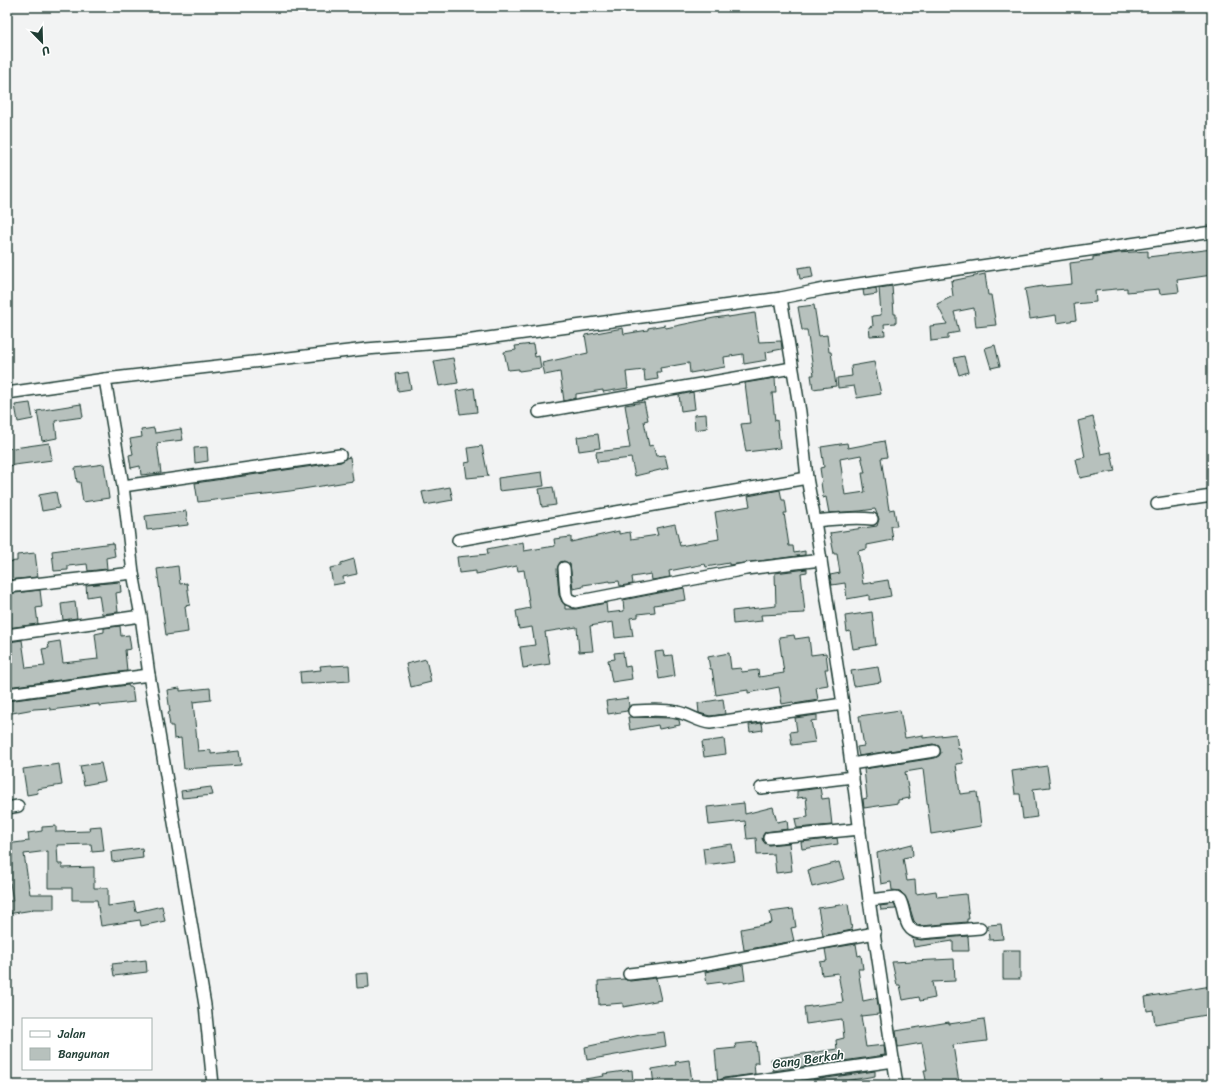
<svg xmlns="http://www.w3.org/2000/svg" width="1219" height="1092" font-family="Sriracha,sans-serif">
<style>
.building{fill:#b7c1bd;stroke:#1f3d34;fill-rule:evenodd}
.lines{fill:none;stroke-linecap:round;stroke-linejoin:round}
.street-casing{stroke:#1f3d34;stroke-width:14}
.street{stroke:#fff;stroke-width:11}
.labels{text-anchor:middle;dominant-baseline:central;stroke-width:3;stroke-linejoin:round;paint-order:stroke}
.street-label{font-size:13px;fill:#1f3d34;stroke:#fff}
</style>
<rect width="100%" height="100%" fill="#f2f3f3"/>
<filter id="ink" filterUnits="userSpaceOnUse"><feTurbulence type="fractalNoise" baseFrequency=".025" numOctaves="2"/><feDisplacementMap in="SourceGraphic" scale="8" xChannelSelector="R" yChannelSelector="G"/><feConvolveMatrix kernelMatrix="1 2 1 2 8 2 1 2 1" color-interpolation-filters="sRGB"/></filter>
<g filter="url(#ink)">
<!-- building -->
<g class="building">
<path d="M1212,249V275L1177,280L1179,292L1160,294L1159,289L1127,292V288L1095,291L1096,302L1074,304L1076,320L1057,323L1056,315L1030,319L1025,289L1042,286V287L1072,284L1070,263L1093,260V257L1118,253L1148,251V257Z"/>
<path d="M811,266L813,277L800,279L798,268Z"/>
<path d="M985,274L988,295H991L996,325L976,327L974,308L954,312L959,332L948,334V339L931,341L930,326L947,324L937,304L953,296L951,281Z"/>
<path d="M892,286L894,314H896V323L884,324L885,335L870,336L869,327L873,326L872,316L881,315L879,288Z"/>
<path d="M876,288L877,294L864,296L863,290Z"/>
<path d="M814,305L819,336L827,335L829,352H831L836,386L813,389L811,375H814L807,330H802L798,307Z"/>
<path d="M755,313L759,342L781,341L782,349L766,352L767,360L744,364L743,354L724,357L725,367L690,373L689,363L660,368L661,372H657L658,379L645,381L644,370L626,372L628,388L603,392V390L576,394V398L564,401L560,372L545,375L542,363L588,353L585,335L623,328L624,334L648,330V328L665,325L666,328L714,318L728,316V317Z"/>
<path d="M533,344L535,357L539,356L541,368L519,371V369L508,370L504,352L516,350L515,346Z"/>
<path d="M995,345L1000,366L991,368L985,348Z"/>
<path d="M964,356L968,372L959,375L954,358Z"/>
<path d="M453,358L458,383L439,386L434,361Z"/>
<path d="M874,362L881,394L857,398L854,386L838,388L837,378L852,376L851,366Z"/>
<path d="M408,372L411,389L398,391L396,374Z"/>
<path d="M775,378L776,393H772L775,421L777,420L780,448L746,452L741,424L750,423L745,383Z"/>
<path d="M474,388L477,412L460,414L456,391Z"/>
<path d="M693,392L695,409L681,411L679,395Z"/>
<path d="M644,402L648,420L644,421L649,446L653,445L656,456L665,455L668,468L635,476L631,458L597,462L596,452L630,448L627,430L629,429L625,405Z"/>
<path d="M30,403L33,419L18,422L15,405Z"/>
<path d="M81,404L83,417L55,421L57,438L42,441L37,411Z"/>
<path d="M706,414L707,428L695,430L694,415Z"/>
<path d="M1093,417L1101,454L1111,452L1115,471L1080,478L1076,459L1085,457L1078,421Z"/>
<path d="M154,428L155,433L181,429L183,440L157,443L161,473L141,475L140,466L131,468L129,455L133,454L130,439L142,437L141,430Z"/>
<path d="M598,434L600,448L579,451L577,437Z"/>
<path d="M884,441L887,457L881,458L889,510L894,509L897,526H891L893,540L867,545V549L858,551L863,584L888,580L891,596L869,600V595L847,599L845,583L832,585L830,575L840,573L837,554H834L830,533L877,526L879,519L875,509L860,511L829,513L826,497L823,498L821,482H822L820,468L824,467L821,447L847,443L848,448ZM861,455L865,473H862L865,492L845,495L840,459Z"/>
<path d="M49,443L52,460L7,466V449Z"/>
<path d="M482,446L488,476L467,478L465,463L470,462L468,448Z"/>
<path d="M207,447L208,461L195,463L194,448Z"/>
<path d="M350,457L353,481L290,491L198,502L195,483L341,462L346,458Z"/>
<path d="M104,464L109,498L83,502L80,482H77L75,468Z"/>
<path d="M542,472L544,486L499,491L498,478Z"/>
<path d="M450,487L453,500L425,505L422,492Z"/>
<path d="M553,487L556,505L542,507L539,489Z"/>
<path d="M780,490L782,500H785L787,513H784L789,546H793L794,553L805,551V555L729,565V563L706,567L705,564L669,571L670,577L652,580L651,574L632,577L633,584L620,586L619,581L610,582V581L583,585V587L573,589L570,564L564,561L560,562L557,569L559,595L562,602L565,605V609H576L606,603L607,613L624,611L623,600L684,588L686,600L654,605L655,612L638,614V617L630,618L633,636L615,638L613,622L590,626L593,651L579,652L577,627L545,632L550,664L523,668L520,647L535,645L532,627L519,629L516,611L530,608L524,570L518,571L517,566L476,574V571L459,573L457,557L488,554L487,549L523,542L524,551L555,546L554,539L571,537V542L619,531V534L630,532L631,539L658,535L656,528L675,524L680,546L719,539L715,512L750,506L748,496Z"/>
<path d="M56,492L59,508L42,511L39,495Z"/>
<path d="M186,511L188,525L147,530L145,516Z"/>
<path d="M113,543L115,556L106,558L107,569L88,571L87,564L68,566V570L54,571L52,551Z"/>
<path d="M35,553L38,577L7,580V562L17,561V555Z"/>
<path d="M354,559L357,574L343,577L344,583L333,585L330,568L341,566V563Z"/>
<path d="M178,566L180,584L187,583L190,605L185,606L188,632L166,635L157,569Z"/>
<path d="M807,569V572L801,573L805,613L761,615L762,621L733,624L732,611L776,606L775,573Z"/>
<path d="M120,582L121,592L116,593L118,612L102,614L99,595L87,597L86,585Z"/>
<path d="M40,590L42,607L36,608L38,624L7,628V594Z"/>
<path d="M75,602L77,618L63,620L61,604Z"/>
<path d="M872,612L876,645L853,649L850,631L847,632L845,616Z"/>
<path d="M120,626L121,636L129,635L131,649L125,650L127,671L7,687V648H10L9,642L22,640L26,668L45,666L42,649L49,648L48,643L60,641L63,663L98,659L95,634L104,632V628Z"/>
<path d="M794,635L795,639L809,637L811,655L826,653L828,669H825L828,685L816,687L818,700L794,704L793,702L782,704L779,687L748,693V690L716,695L712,669H710L708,657L729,653L731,669L741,668L742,672L758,670L759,677L784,673L779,637Z"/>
<path d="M663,651L664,656L672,655L675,676L659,679L655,652Z"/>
<path d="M623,652L625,667L630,666L632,679L612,682L608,660L615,659L614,653Z"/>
<path d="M426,659L431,682L411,687L406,664Z"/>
<path d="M331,665V666L349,665L350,681L301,684L300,672L321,670L320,666Z"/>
<path d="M878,667L881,682L854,686L851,671Z"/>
<path d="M128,685L129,687H132L134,702L99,706V704L50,710V708L34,709L7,714V701Z"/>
<path d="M180,688V691L210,688L211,700L193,702L198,751L211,750V754L239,751L241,765L184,769L181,738L174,739L173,726H170L168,712H170L167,690Z"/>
<path d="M628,698L629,706L627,711L608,714L606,701Z"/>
<path d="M723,699L725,714L710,716L699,713L698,703Z"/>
<path d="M900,710L905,738L923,735V738L956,734L958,749H960L963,763L956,764L960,794L977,792L981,826L931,834L923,769L905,772L910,798L898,800V803L864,808L863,799L867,798L864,769L935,758L939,756L941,753L939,746L933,744L859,756L857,747L864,746L859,716Z"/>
<path d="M817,715V720L811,721L815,742L792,745L790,732L797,731L795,718Z"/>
<path d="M628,717L671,718L679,720L680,725L659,729L658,725L630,730Z"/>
<path d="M762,723L763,730L750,732L749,725Z"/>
<path d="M724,739L726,754L704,757L702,742Z"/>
<path d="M101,763L105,781L84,785L80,766Z"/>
<path d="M59,764L62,785L37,789L38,793L27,795L23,769Z"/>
<path d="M1047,766L1050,787L1033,789L1037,817L1023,819L1020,794H1015L1012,771Z"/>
<path d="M211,787L213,795L182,798L181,791Z"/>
<path d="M820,788L822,799L829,798L832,825L797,828L795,819L808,817L806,797L797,798V791Z"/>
<path d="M744,803L745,814L773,807L777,822L787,820L788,829L765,832L763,835L762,839L764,842L769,845L789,843L792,871L776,873L774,854L757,855L756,838L747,839L745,821L709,825L707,807Z"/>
<path d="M56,826V832L90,831L89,827L101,826L104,851L92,852L91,844L57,845L58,864H62V868L94,867V888H108V906L134,902L136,912L162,906L165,921L141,926L140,920L101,926L97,900H72V888H48V851L24,854L30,894H54V909H32L33,910L7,914V901H13L10,883H7V844L29,841L28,833L42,831V827Z"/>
<path d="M837,838L838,844L802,849L801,842Z"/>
<path d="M732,844L735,861L705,865L703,848Z"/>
<path d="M912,844L913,856L903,858L907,881L915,880L916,894L936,891L937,897L966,894L969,919H967V922L921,926L918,925L914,921L908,902L904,895L900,891L892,890L891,882L881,884L877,853Z"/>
<path d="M142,848L143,858L112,862L111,852Z"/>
<path d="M839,862L844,879L812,887L808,870Z"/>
<path d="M848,904L852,930L823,936L818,908Z"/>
<path d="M894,904L896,909L881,910L880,906Z"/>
<path d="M793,909L796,927L791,928L794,941L744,950L741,929L772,923L770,912Z"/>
<path d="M1001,924L1003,939L989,940L988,925Z"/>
<path d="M968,936L969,951H953V941L914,947L912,938L921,940Z"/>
<path d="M856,944L858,956L861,955L863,969H858L863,1001L877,998L879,1014L861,1016L866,1047L884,1045L885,1055L773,1071L771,1059L837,1049L836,1040L844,1038L842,1019L806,1024L804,1007L843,1002L838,973L822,975L820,962L827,961L825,949Z"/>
<rect x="1003" y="950" width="17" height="29"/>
<path d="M954,959L955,981L932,982L935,998L920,1001L919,997L903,1000L900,985H897L892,962Z"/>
<path d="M146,960L147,972L114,976L112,964Z"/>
<path d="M743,965L745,980L722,984V982L707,984L705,972Z"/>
<path d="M368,973L369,987L357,988L356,974Z"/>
<path d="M656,978L661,1000L623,1007V1003L599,1005L598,981L624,979L630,981Z"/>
<path d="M1211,986L1212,1014L1155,1024L1153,1010L1147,1011L1145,997Z"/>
<path d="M984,1019L987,1041L953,1045L959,1083L949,1085H927L924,1070H927L922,1043L898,1047L896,1031L949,1022V1024Z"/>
<path d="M664,1032L666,1046L587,1060L585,1047L640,1035Z"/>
<path d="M756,1042L758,1063H754L755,1074L724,1078L720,1080L718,1084L715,1050L736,1048L735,1044Z"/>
<path d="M689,1060L692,1081L667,1085H654L652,1069L676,1065L675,1062Z"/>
<path d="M632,1070L633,1082L623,1083L624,1085H578V1080L604,1076L603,1074Z"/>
<path d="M875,1071V1076L822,1085H814L813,1080Z"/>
</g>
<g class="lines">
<defs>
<g id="street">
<path d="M781,298L800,412L807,478L815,521L843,704L869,900L897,1085"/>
<path d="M105,379L123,486L133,573L141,616L149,675L205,1005L213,1085"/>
<path d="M7,393L105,379L366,349L465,341L781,298L824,289L1212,232"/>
<path d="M539,412L792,368"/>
<path d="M123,486L340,455"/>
<path d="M1157,504L1212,496"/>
<path d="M815,521C834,519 853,517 872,519"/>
<path d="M458,540L807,478"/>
<path d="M564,568L566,594L568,599L575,602L746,569L821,560"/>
<path d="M7,587L133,573"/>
<path d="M7,635L141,616"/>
<path d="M7,694L149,675"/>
<path d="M634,711C648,710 663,709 677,712C689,714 698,722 710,723L843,704"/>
<path d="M851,764L934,751"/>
<path d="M761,788L853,777"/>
<path d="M7,808L18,806"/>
<path d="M769,838L860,829"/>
<path d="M869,900L896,897L900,900C906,912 903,931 920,933L980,928"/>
<path d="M629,974L691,967L875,933"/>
<path d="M725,1085L894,1061"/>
</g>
</defs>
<!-- street casing -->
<use href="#street" class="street-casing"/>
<!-- street -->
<use href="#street" class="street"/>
</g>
</g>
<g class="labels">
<!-- street labels -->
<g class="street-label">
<text transform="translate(808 1059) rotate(-8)">Gang Berkah</text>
</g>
</g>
<!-- margin -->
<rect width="1219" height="1092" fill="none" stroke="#fff" stroke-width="24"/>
<rect x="12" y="12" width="1195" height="1068" fill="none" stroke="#1f3d34" stroke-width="1.5" filter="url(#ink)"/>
<!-- legend -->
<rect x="22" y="1018" width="130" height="52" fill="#ffffff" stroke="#a5b1ae"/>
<rect x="30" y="1031" width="20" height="6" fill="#ffffff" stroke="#a5b1ae"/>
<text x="58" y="1038" font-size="12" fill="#1f3d34">Jalan</text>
<rect x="30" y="1048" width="20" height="12" fill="#b7c1bd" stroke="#a5b1ae"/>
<text x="58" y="1058" font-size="12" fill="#1f3d34">Bangunan</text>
<!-- north arrow -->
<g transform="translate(42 42) rotate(157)" stroke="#ffffff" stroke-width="3" paint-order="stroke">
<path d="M0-3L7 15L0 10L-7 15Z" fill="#1f3d34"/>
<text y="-6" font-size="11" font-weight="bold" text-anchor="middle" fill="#1f3d34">U</text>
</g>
</svg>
